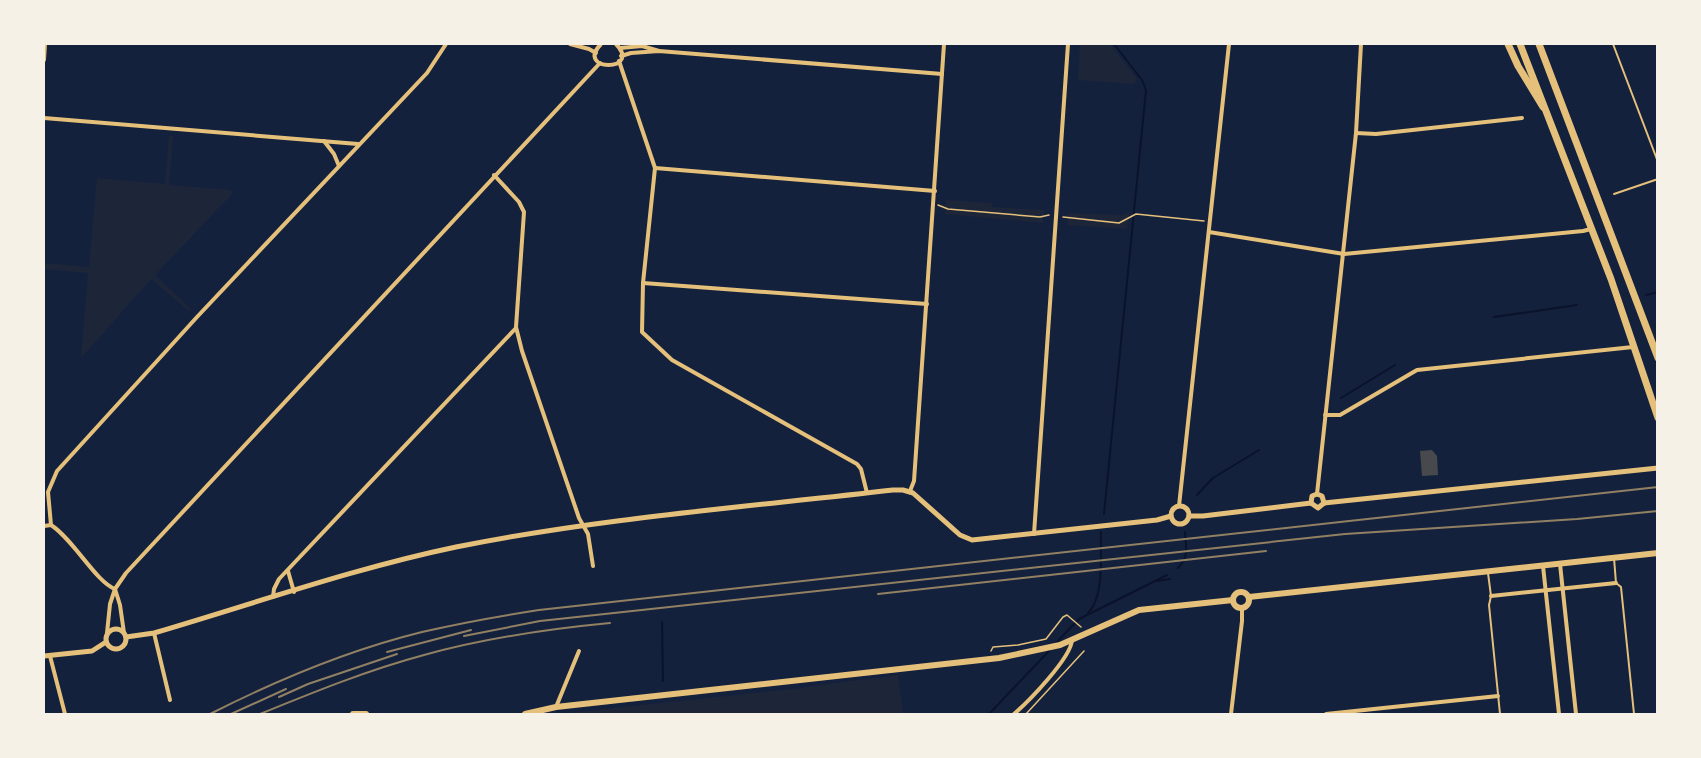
<svg xmlns="http://www.w3.org/2000/svg" width="1701" height="758" font-family="'Alegreya Sans',sans-serif">
<style>
.green{fill:#1d2539}
.lines{fill:none;stroke-linecap:round;stroke-linejoin:round}
.stream{stroke:#0b132b;stroke-width:2}
.building{fill:#48494c}
.path{stroke:#e5c07b;stroke-width:1.5}
.service{stroke:#e5c07b;stroke-width:2}
.minor{stroke:#e5c07b;stroke-width:4}
.tertiary{stroke:#e5c07b;stroke-width:5}
.secondary{stroke:#e5c07b;stroke-width:6}
.primary{stroke:#e5c07b;stroke-width:7}
.trunk{stroke:#e5c07b;stroke-width:7}
.rail{stroke:#918062;stroke-width:2}
</style>
<rect width="100%" height="100%" fill="#14213d"/>
<!-- green -->
<g class="green">
<path d="M1080,44H1110L1137,79L1134,84L1078,80Z"/>
<path d="M169,136H173L169,185L231,190L232,194L155,275L191,309L189,311L151,279L81,358L88,273L44,269V263L89,267L97,178L165,184Z"/>
<path d="M946,200L992,203V207L1044,210L1043,223L945,214Z"/>
<path d="M1129,212L1127,229L1068,225V213L1123,215Z"/>
<path d="M898,675L903,714H557L783,690Z"/>
</g>
<g class="lines">
<!-- stream -->
<g class="stream">
<path d="M1646,295L1658,292"/>
<path d="M1494,317L1577,305"/>
<path d="M1341,398L1395,365"/>
<path d="M1197,495L1213,478L1259,450"/>
<path d="M1104,514L1146,90L1142,80L1114,44"/>
<path d="M1178,568C1189,558 1186,546 1185,532"/>
<path d="M1158,581L1170,579"/>
<path d="M1088,613C1105,596 1100,555 1101,532"/>
<path d="M662,622L663,681"/>
<path d="M1056,643L1079,619L1167,575"/>
<path d="M989,714L1050,650"/>
</g>
</g>
<!-- building -->
<path class="building" d="M1432,450L1437,456L1438,475L1422,476L1420,451Z"/>
<g class="lines">
<!-- path -->
<g class="path">
<path d="M938,205L948,209L1040,217L1049,215"/>
<path d="M1063,217L1119,223L1136,214L1204,221"/>
<path d="M991,651L993,647L1018,645L1046,639L1063,617L1067,615L1081,627"/>
<path d="M1026,714L1084,651"/>
</g>
<!-- service -->
<g class="service">
<path d="M1613,44L1658,162"/>
<path d="M1614,194L1658,179"/>
<path d="M1614,558L1616,583L1621,587L1634,714"/>
<path d="M1488,573L1491,596L1489,605L1500,714"/>
</g>
<!-- minor -->
<g class="minor">
<path d="M570,44L589,49L596,53"/>
<path d="M601,44C574,72 643,72 616,44"/>
<path d="M620,48L642,46L659,51"/>
<path d="M621,56L631,53L659,51L942,74"/>
<path d="M44,60L45,44"/>
<path d="M619,61L655,168L643,283L642,332L672,360L857,464L861,469L867,493"/>
<path d="M44,118L358,144"/>
<path d="M1356,133L1376,134L1522,118"/>
<path d="M324,141L334,154L339,166"/>
<path d="M655,168L935,191"/>
<path d="M494,175L519,202L524,212L516,327L522,351L579,518L588,534L593,566"/>
<path d="M1209,232L1344,254L1583,231L1591,229"/>
<path d="M643,283L927,304"/>
<path d="M1325,415H1340L1417,370L1633,347"/>
<path d="M910,491L914,481L944,44"/>
<path d="M1317,494L1356,133L1361,44"/>
<path d="M1179,506L1229,44"/>
<path d="M51,525L48,492L57,471L197,317L427,73L446,44"/>
<path d="M44,526L51,525C73,539 96,582 115,589L120,605L124,633"/>
<path d="M1034,534L1068,44"/>
<path d="M1560,564L1576,714"/>
<path d="M1543,566L1559,714"/>
<path d="M288,571L294,592"/>
<path d="M1491,596L1616,583"/>
<path d="M273,597L274,589L279,579L516,328"/>
<path d="M107,633L110,604L115,589L126,573L600,63"/>
<path d="M154,633L170,700"/>
<path d="M50,656L65,714"/>
<path d="M556,707L579,651"/>
<path d="M1014,714C1028,702 1071,658 1072,640"/>
<path d="M1231,714L1242,621V608"/>
<path d="M1326,714L1498,696"/>
</g>
<!-- tertiary -->
<g class="tertiary">
<path d="M1311,503L1312,496L1317,494L1322,496L1324,503"/>
<path d="M1311,503L1318,508L1324,503"/>
<path d="M1324,503L1658,468"/>
<circle cx="1180" cy="515" r="9"/>
<path d="M1189,516H1203L1311,503"/>
<circle cx="116" cy="639" r="10"/>
<path d="M126,637L154,633C253,604 355,568 456,547C600,518 747,507 893,490H903L913,493L960,535L972,540L1157,520L1171,516"/>
<path d="M44,656L92,651L106,642"/>
</g>
<!-- secondary -->
<g class="secondary">
<circle cx="1241" cy="600" r="8"/>
<path d="M1249,597L1658,553"/>
<path d="M353,714H366"/>
<path d="M525,714L556,707L999,658L1060,645L1139,610L1233,600"/>
</g>
<!-- primary -->
<path class="primary" d="M1508,44L1518,66L1543,107"/>
<!-- trunk -->
<g class="trunk">
<path d="M1520,44L1611,279L1658,418"/>
<path d="M1539,44L1658,358"/>
</g>
<!-- rail -->
<g class="rail">
<path d="M878,594L1266,551"/>
<path d="M464,636L540,621L1345,534L1577,519L1658,511"/>
<path d="M387,652L471,630"/>
<path d="M279,697L308,684L397,654"/>
<path d="M210,714C277,680 349,650 422,632C461,623 500,616 539,610L1658,487"/>
<path d="M231,714L286,689"/>
<path d="M260,714C314,692 368,670 424,655C485,638 547,629 610,623"/>
</g>
</g>
<!-- border -->
<rect width="1701" height="758" fill="none" stroke="#f6f1e7" stroke-width="90"/>
</svg>
